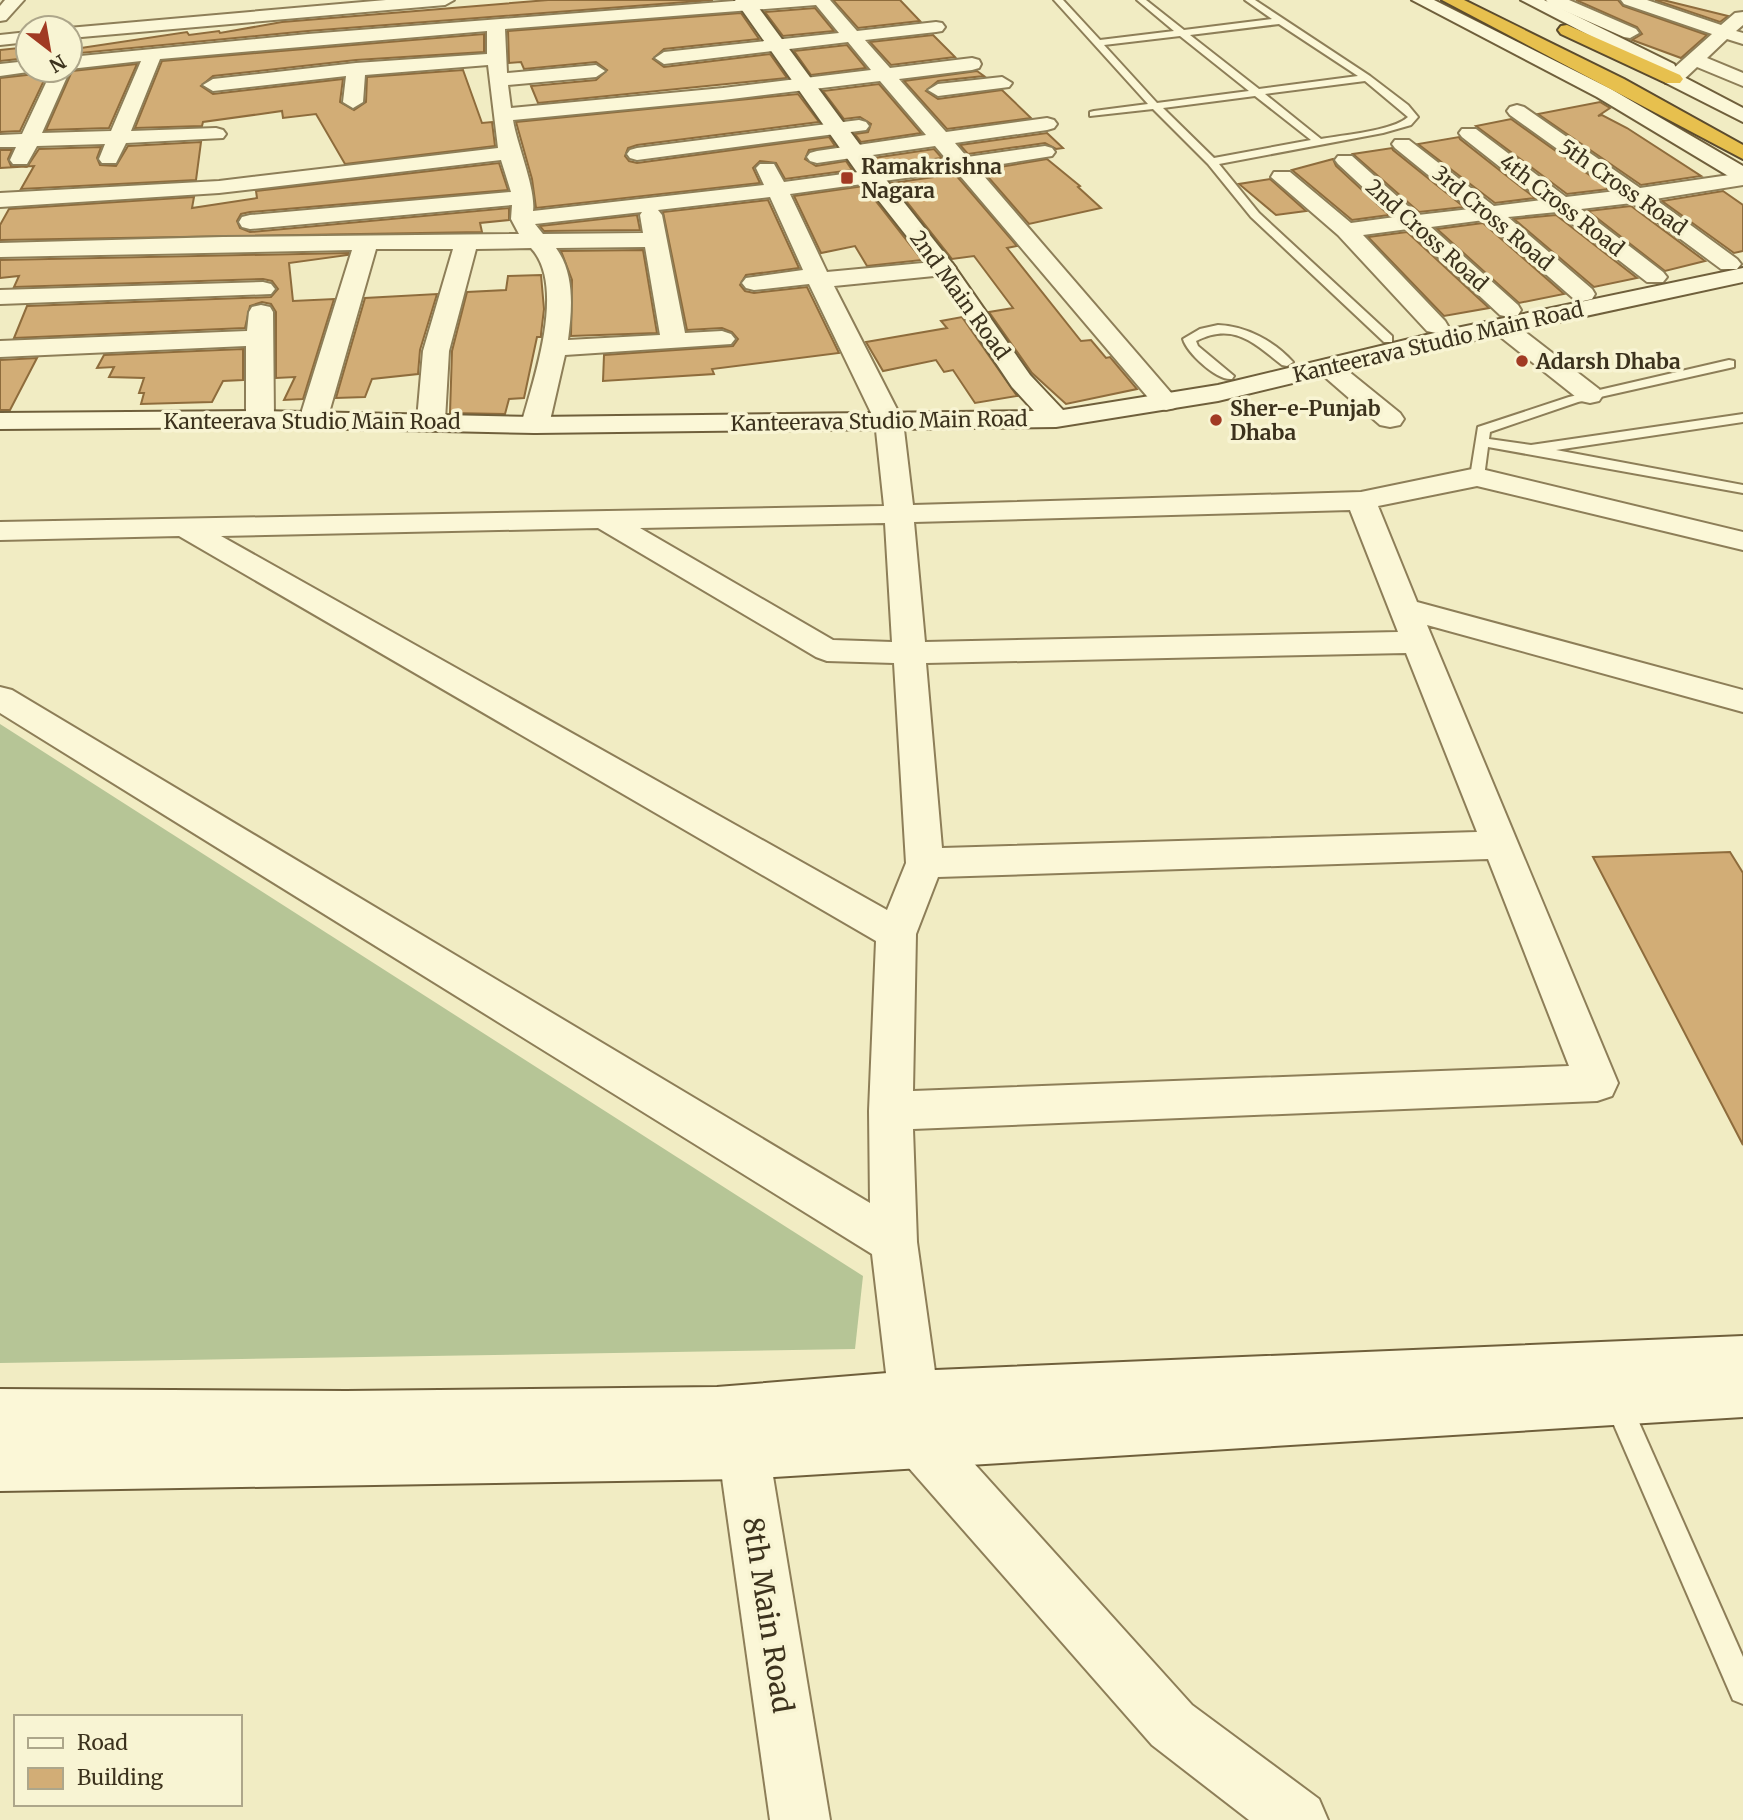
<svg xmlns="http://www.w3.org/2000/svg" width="1743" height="1820" font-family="Merriweather,serif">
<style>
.cemetery{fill:#b6c596}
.building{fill:#d2ad76;stroke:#8e6c3c;stroke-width:2}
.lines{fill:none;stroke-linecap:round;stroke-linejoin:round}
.lane-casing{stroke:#8d7e58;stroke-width:4}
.street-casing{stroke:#8d7e58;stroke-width:4}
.secondary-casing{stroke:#6f5f3b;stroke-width:4}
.highway-casing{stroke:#5b4b2d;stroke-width:4}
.lane{fill:#fbf7d7;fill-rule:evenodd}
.street{fill:#fbf7d7;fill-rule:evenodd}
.secondary{fill:#fbf7d7;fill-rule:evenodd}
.highway{fill:#e7c04e;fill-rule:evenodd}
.poi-dot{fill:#a13a23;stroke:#f8f4d3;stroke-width:2.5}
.labels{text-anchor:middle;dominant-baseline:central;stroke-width:7;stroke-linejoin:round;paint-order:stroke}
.far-poi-label{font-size:21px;font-weight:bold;fill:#3c321d;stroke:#f8f4d3;text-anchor:start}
.far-street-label{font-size:21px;fill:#3c321d;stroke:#f8f4d3}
.near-street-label{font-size:28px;fill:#3c321d;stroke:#f8f4d3}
</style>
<rect width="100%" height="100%" fill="#f1ecc3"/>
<!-- cemetery -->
<path class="cemetery" d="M0,724L863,1276L855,1349L0,1363Z"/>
<!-- building -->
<g class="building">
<path d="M548,0H713L308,31L70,54V41L72,47L81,48L187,32L189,35L219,31L220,33L282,22Z"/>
<path d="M833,0H900L920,21L858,28Z"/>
<path d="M1576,0H1618L1623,6L1707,35L1681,58L1632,40L1642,34L1637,27Z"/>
<path d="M1655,0H1663L1728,16L1720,22Z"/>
<path d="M815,8L834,31L783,36L765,12Z"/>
<path d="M741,13L759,39L664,49L653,59L664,67L770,54L787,78L538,103L531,86L596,80L607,70L596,62L524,69L521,62L509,63L508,31Z"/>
<path d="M484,34V52L356,60L213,76L201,86L213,94L343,79L340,102L354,110L366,102L367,77L463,70L482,123L492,122L495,146L345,164L316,114L283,118L282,111L203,122L202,126L135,128L162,61Z"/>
<path d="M933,35L955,57L891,65L870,42Z"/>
<path d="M847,45L866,68L811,75L794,51Z"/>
<path d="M28,47V58L0,61V50Z"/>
<path d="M137,64L109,128L46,130L72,71Z"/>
<path d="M37,70H49L20,131L0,132V78L35,74Z"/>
<path d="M977,71L984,76L938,81L926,91L938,99L1002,90L1031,118L947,129L904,81Z"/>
<path d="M879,84L921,133L861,142L855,134L868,132L871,124L860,117L844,119L823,91Z"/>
<path d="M798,94L819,122L637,145L628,148L625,156L629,161L637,163L829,137L835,146L809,150L805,159L816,166L846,161L852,170L785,179L776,163L760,161L753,168L760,183L536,208L532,179L516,122Z"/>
<path d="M1600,102L1610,108L1598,116L1602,115L1627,128L1701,176L1641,185L1538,114Z"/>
<path d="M1511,119L1609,189L1567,194L1476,126Z"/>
<path d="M1047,133L1063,148L1056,149L1045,143L968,154L960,145Z"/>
<path d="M1459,137L1460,139L1535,198L1495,203L1418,144Z"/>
<path d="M201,142L196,180L21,189L34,166L0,168V150H12L8,159L11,166L27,167L39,149L101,147L97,158L100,165L116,166L128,146Z"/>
<path d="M1392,148L1393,150L1464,207L1419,212L1353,154Z"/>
<path d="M934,149L942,158L879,166L873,158Z"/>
<path d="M1047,159L1080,186L1078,187L1101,208L1029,224L982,170Z"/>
<path d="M1333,159L1336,166L1389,215L1352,220L1292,170Z"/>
<path d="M499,163L508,190L250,212L241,214L237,221L240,228L250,232L509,208V220L480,223L482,232L0,240V225L9,209L194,197L192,208L257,198L256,191Z"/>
<path d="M955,174L1017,246L1007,248L1081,341L1091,340L1106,358L1110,357L1137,389L1066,404L1032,373L989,312L1013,308L974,256L952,259L892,183Z"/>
<path d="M1270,179L1306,211L1276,215L1239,184Z"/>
<path d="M864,186L922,260L867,266L855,246L821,253L794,196Z"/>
<path d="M1723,191L1743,205V251L1734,253L1662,201Z"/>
<path d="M768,200L799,268L746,275L740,285L745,291L754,293L807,287L839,353L712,369L714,374L603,381L604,355L733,346L738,339L732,332L722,328L687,330L663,212Z"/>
<path d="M1631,206L1705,261L1665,271L1588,211Z"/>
<path d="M637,215L640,230L544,231L540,226Z"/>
<path d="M1556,215L1637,278L1594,287L1514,219Z"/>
<path d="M1483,223L1564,294L1519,303L1437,229Z"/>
<path d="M1407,232L1489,308L1444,316L1368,237Z"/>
<path d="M643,250L657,333L571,336L572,280L561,251Z"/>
<path d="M348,253V255L289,263L293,301L334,299L303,399L284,400L295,377L276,378V312L271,304L262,302L250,306L245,328L14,338L27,306L271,297L278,289L272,281L263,279L14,287L19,276L0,278V260Z"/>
<path d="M541,275L544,309L541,334V337H537L524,398L509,399L505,414L450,413L452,351L467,292L506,290L508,276Z"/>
<path d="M437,294L420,350L418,374L372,379L365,397L336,398L365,298Z"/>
<path d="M962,317L1017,396L975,403L953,370L944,372L936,360L883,371L866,342L947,328L941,321Z"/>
<path d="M243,349V380L223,381L212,402L141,404L144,393H139L144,378L109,377L114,367L97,368L104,355Z"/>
<path d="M37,358L10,410H0V360Z"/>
<path d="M1730,852L1743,873V1145L1593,857Z"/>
</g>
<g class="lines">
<defs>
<g id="lane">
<path d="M1054,0H1063L1100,40L1174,31L1137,0H1146L1184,30L1272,19L1245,0H1255L1370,76L1408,105L1418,117L1411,125L1383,133L1219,164L1259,213L1392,336V342H1384L1251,217L1208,164L1153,109L1090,116V112L1094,111L1148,104ZM1279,24L1358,76L1259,89L1190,35ZM1180,36L1249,91L1157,103L1104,45ZM1365,81L1408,117C1393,131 1342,135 1321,139L1265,94ZM1255,96L1311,140L1214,158L1163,108Z"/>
<path d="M1218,325C1246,326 1274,341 1293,362L1287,366L1282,365C1253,342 1233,322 1196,341L1198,346L1234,376L1232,379C1217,381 1187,353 1183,339L1200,329Z"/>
<path d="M1729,360L1734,361V367L1578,402L1490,432L1489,439L1531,445L1743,414V422L1556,450L1743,485V493L1488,447L1484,477L1477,481L1470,477L1478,427L1569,397Z"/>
<path d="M1617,1389L1626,1393L1743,1657V1704L1733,1700L1604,1402L1608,1393Z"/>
</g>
<g id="street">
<path d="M5,0H24L6,20L0,21V6Z"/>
<path d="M386,0H454L445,5L70,38L68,28Z"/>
<path d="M747,0H830L857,31L936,22L942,23L945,27L942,31L936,32L865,40L890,68L972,58L979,60L981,64L979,68L972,70L899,79L946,132L1047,118L1054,120L1057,124L1054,128L1047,130L955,143L967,157L1045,146L1052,148L1055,152L1052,156L977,168L1179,402L1175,408L1166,410L1157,408L956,171L790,194L827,272L944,261L952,263L956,268L952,273L944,275L834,286L903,421L913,505L1361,492L1477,468L1743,532V550L1477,486L1378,506L1417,602L1743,690V712L1427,625L1618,1083L1612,1096L1597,1101L913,1129L917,1242L943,1429L1192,1705L1319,1799L1328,1820H1249L1152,1745L901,1459L894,1441L872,1254L0,713V687L12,690L870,1203L869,1111L876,941L179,536L0,540V522L884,506L875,421L809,284L754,290L746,288L742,283L746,278L803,270L770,197L658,210L662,215L685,333L722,331L731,334L735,339L731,344L565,355L549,425L545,431L535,433L525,431L521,425C533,381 567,286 531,248L476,249L449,351L445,420L441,426L431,428L421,426L417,420L423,351L453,249H376L327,420L323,426L313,428L303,426L299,420L352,250L0,257V243L223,237L519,234L511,219L512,205L250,229L242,227L239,222L242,217L250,215L511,192L501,160L219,193L0,207V193L219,181L498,148L488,65L365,75L363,102L353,108L343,102L346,76L213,91L203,85L213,79L356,63L487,54V31L160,59L131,131L216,128L223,130L226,134L223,138L126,143L116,163H102L99,159L105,144L37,146L27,164H13L10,160L16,147H0V135L22,134L52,70H70L42,133L111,131L141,61L70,69V57L308,34ZM816,5L839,33L664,52L655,58L664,64L848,42L871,70L723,88L511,108L508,85L596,77L605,71L596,65L507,73L505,29ZM880,81L926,135L817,151L810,153L807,157L810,161L817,163L935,146L947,160L784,182L774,164H760L756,168L764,185L533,211C536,189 517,145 513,120L723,100ZM642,212L640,215L643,233L543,234L535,224ZM645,247L660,335L568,340C572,309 575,274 556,248ZM1350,510L1398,632L925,642L914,522ZM885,523L892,642L833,640L640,528ZM598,528L816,657L827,661L894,663L906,863L887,910L221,536ZM1406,653L1477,832L942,848L926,663ZM1488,859L1569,1066L913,1091L916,934L938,877Z"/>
<path d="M1546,0H1569L1636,29L1639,33L1630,38L1624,37L1549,4Z"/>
<path d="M1621,0H1647L1721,25L1735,13L1743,12V25L1736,31L1743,33V44L1727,39L1707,58L1743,73V86L1697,67L1680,83H1666L1663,79L1666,75L1712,34L1624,4Z"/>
<path d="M28,32V42L0,45V35Z"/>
<path d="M28,61V70L35,71L0,76V64Z"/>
<path d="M1002,77L1012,83L1009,87L938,96L928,90L938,84Z"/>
<path d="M1517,105L1524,107L1640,188L1743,173V185L1655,199L1737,259L1741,264L1737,269H1721L1632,203L1581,209L1663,272L1667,277L1663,282H1647L1557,212L1508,217L1592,289L1595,294L1592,299L1583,301L1574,299L1484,220L1431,227L1518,305L1521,310L1518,315L1509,317L1500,315L1408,229L1363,235L1445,321L1448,326L1445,331L1436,333L1427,331L1338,235L1271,177L1274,172H1290L1351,223L1395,217L1338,164L1335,160L1338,156H1352L1418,215L1470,209L1395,148L1392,144L1395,140H1409L1494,206L1542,200L1462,137L1459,133L1462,129H1476L1566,197L1616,191L1510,115L1507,111L1510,107Z"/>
<path d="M859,120L866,122L869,126L866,130L637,160L630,158L627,154L630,150L637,148Z"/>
<path d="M263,282L271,284L275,289L271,294L0,304V290Z"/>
<path d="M261,305L270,307L273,312L274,419L270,425L260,427L250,425L246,419V346L0,357V341L247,331L249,312L252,307Z"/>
<path d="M1502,319L1511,321L1599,389L1603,395L1599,401L1590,403L1581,401L1493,331L1490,326L1493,321Z"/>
<path d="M1328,359L1337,362L1400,413L1404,419L1400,425L1390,427L1380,425L1319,372L1315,367L1319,362Z"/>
<path d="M740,1403L758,1410L765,1428L830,1820H770L715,1428L722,1410Z"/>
</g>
<g id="secondary">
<path d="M735,0H753L880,172L952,263L1030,375L1063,410L1218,385L1447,330L1743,268V282L1447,346L1218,401L1056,427L535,433L260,427L0,429V413L260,411L535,417L1034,411L1012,387L935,272L864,182Z"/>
<path d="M1412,0H1434L1611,89L1743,166V181L1735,180L1597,97Z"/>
<path d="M1521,0H1544L1674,64L1680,75L1743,108V122L1666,83L1660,72Z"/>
<path d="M1743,1336V1417L742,1479L0,1491V1439H5H0V1389L346,1391L717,1387L912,1371Z"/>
</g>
<g id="highway">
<path d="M1442,0H1464L1624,79L1743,145V159Z"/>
<path d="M1567,25L1680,75L1683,79L1680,83H1666L1561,34L1558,30L1561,26Z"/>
</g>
</defs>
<!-- lane casing -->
<use href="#lane" class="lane-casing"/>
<!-- street casing -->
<use href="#street" class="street-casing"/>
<!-- secondary casing -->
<use href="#secondary" class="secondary-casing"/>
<!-- highway casing -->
<use href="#highway" class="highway-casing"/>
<!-- lane -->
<use href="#lane" class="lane"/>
<!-- street -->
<use href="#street" class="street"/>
<!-- secondary -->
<use href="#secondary" class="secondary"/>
<!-- highway -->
<use href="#highway" class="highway"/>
</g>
<!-- markers -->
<g class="poi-dot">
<rect x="840" y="171" width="14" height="14" rx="3.5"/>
<circle cx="1522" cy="361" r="7"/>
<circle cx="1216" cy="420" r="7"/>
</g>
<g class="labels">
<!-- far-poi labels -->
<g class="far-poi-label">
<text x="861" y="166">Ramakrishna<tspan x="861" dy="24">Nagara</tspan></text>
<text x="1536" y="361">Adarsh Dhaba</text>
<text x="1230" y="408">Sher-e-Punjab<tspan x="1230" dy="24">Dhaba</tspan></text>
</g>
<!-- far-street labels -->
<g class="far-street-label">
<text transform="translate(1623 187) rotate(35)">5th Cross Road</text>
<text transform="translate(1562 205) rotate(38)">4th Cross Road</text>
<text transform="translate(1493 218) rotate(40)">3rd Cross Road</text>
<text transform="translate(1427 235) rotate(42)">2nd Cross Road</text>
<text transform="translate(960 295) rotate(54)">2nd Main Road</text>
<text transform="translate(1438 342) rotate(-13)">Kanteerava Studio Main Road</text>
<text x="312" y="421">Kanteerava Studio Main Road</text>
<text transform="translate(879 421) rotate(-1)">Kanteerava Studio Main Road</text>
</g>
<!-- near-street labels -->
<g class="near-street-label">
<text transform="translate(768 1615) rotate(81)">8th Main Road</text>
</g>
</g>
<!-- legend -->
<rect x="14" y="1715" width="228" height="91" fill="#f8f4d3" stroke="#ada68a" stroke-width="2"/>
<rect x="28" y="1738" width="35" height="10" fill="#fbf7d7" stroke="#ada68a" stroke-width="2"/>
<text x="77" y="1750" font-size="21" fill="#3c321d">Road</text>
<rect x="28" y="1768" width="35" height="21" fill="#d2ad76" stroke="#ada68a" stroke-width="2"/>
<text x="77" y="1785" font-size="21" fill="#3c321d">Building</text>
<!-- north arrow -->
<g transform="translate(49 49) rotate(149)"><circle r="33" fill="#f8f4d3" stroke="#ada68a" stroke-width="2"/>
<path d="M0-5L12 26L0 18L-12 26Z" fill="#a13a23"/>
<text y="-10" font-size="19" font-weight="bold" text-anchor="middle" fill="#3c321d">N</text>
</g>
</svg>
